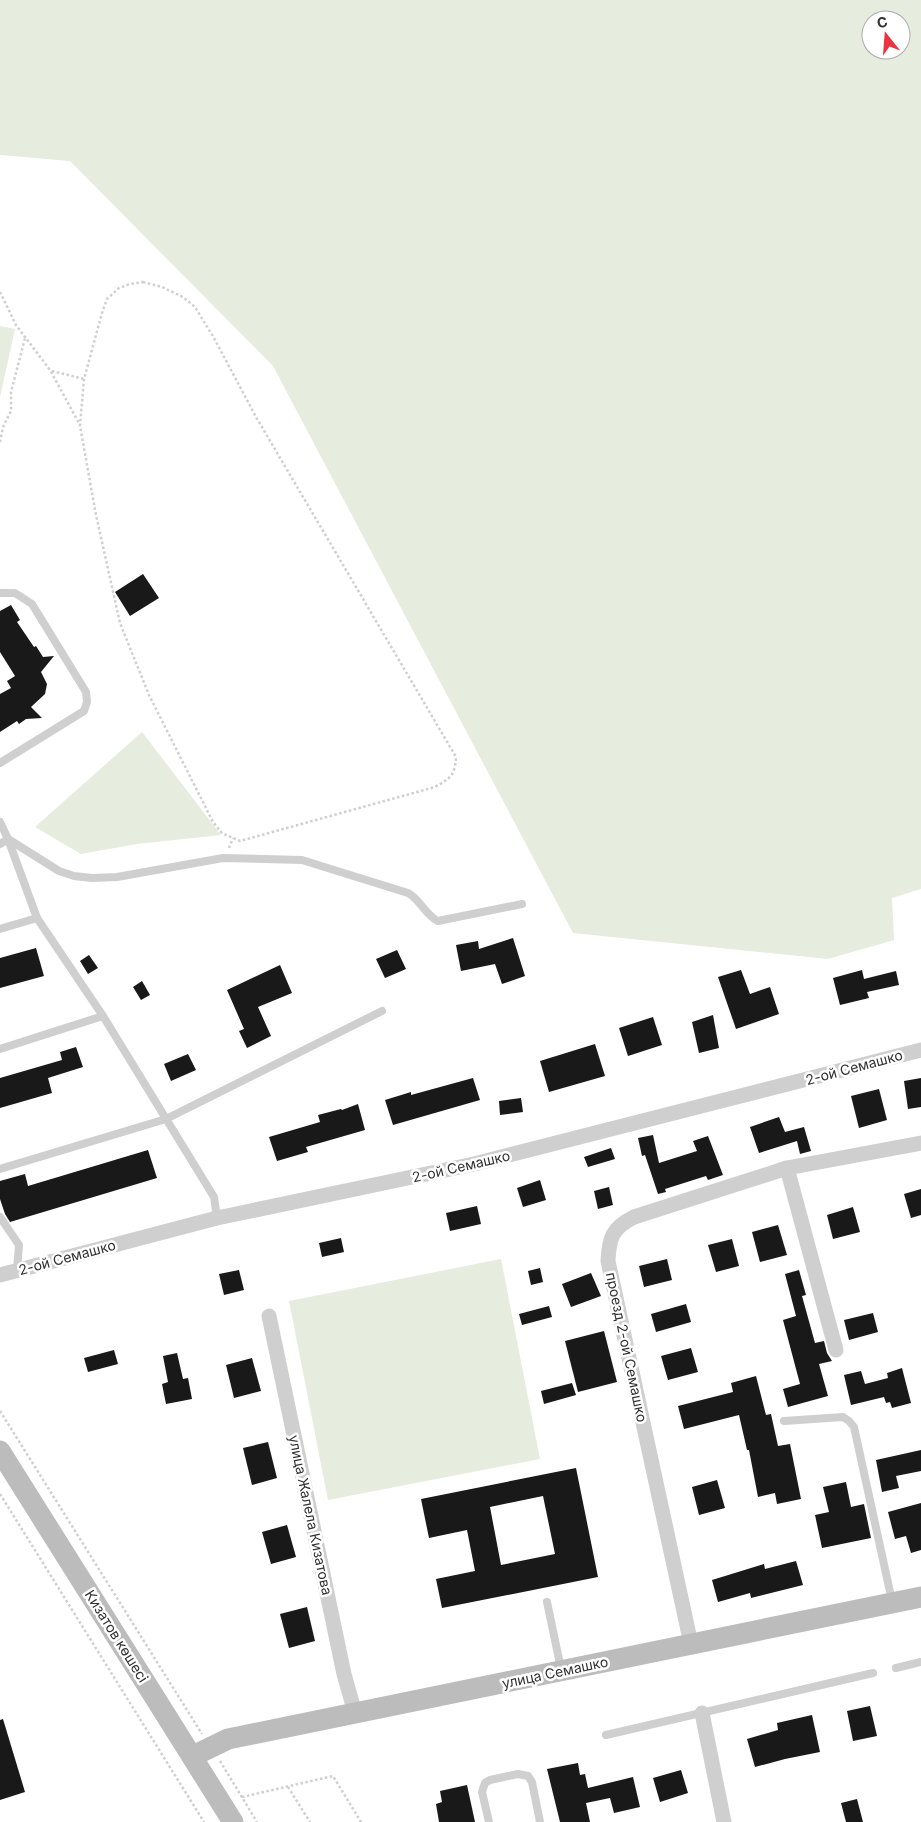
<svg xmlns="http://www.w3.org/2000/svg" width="921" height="1822" font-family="Inter,sans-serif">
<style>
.green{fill:#e6ecde;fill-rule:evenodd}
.building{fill:#191919;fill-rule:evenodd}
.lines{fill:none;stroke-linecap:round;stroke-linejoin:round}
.path{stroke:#cfcfcf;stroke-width:2.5;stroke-dasharray:2.5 2.5;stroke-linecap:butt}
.lane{stroke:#cfcfcf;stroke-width:8}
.street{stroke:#cfcfcf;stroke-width:15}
.secondary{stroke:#bcbcbc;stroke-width:21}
.labels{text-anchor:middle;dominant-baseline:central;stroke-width:5;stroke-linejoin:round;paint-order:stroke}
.street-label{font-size:14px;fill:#323232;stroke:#fff}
</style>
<rect width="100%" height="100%" fill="#fff"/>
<!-- green -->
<g class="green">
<path d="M0,0H921V889L892,898L894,940L828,959L573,933L273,366L70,161L0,155ZM871,20H901V50H871Z"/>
<path d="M0,326L15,329L0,397Z"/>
<path d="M142,732L221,835L137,844L81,854L35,827Z"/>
<path d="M501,1259L540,1459L328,1500L289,1301Z"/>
</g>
<!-- building -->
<g class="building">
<path d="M143,574L159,598L130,616L115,592Z"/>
<path d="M11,605L20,620L17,622L34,647L36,646L43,657L54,656L41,672L47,684L45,694L31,707L42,718L26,719L19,724L17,721L0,732V694L11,688L7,681L15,676L0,652V611Z"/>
<path d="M513,938L525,976L502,984L495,964L461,971L456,945L478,941L479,949Z"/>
<path d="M36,948L44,976L0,988V958Z"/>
<path d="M397,950L406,969L385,978L376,959Z"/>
<path d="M89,955L98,968L88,974L80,961Z"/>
<path d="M280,965L292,993L258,1007L271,1036L247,1048L239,1031L244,1029L227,990Z"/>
<path d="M741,970L750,994L770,987L779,1014L736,1029L718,977Z"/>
<path d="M862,970L864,979L896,971L899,985L867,992L869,998L840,1005L833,978Z"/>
<path d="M142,981L150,995L141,1000L133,987Z"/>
<path d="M713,1015L719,1048L699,1053L692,1022Z"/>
<path d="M653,1017L662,1045L628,1056L619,1028Z"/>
<path d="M595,1044L605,1076L549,1092L540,1061Z"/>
<path d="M76,1047L83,1067L48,1078L52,1093L0,1108V1078L62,1060L60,1052Z"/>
<path d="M188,1054L196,1070L171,1081L164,1064Z"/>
<path d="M473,1078L480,1100L393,1125L385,1100L411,1092V1095Z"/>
<path d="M921,1078V1107L908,1109L904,1081Z"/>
<path d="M879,1089L887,1120L859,1128L851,1096Z"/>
<path d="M521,1098L523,1112L500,1115L499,1101Z"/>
<path d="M358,1104L365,1130L306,1147L308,1152L277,1161L269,1137L320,1122L318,1115L341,1109L342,1110Z"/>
<path d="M779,1117L785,1132L804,1127L811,1151L800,1154L797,1141L759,1153L750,1127Z"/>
<path d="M653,1135L659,1163L697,1151L693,1141L708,1136L723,1175L708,1180L706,1176L665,1189L666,1192L658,1194L645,1155L642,1156L638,1138Z"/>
<path d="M611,1148L615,1159L588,1167L584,1157Z"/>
<path d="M148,1150L157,1178L10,1222L5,1214L0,1199V1181L25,1174L28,1186Z"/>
<path d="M540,1180L546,1200L523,1207L517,1188Z"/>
<path d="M609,1187L613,1205L598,1209L594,1191Z"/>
<path d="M921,1189V1215L911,1218L904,1194Z"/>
<path d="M477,1206L481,1224L450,1231L446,1213Z"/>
<path d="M853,1207L860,1232L833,1239L827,1215Z"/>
<path d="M778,1225L787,1255L760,1262L752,1232Z"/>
<path d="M341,1238L344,1252L322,1257L319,1243Z"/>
<path d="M732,1239L739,1266L716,1272L708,1245Z"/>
<path d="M667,1259L672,1280L644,1287L639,1266Z"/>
<path d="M540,1268L543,1282L531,1285L528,1271Z"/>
<path d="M239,1270L244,1290L224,1295L219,1274Z"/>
<path d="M799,1270L806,1295L802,1296L815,1343L824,1341L827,1353L832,1361L819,1364L828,1396L788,1407L783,1389L800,1384L783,1320L796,1316L785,1274Z"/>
<path d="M591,1273L601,1296L571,1307L562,1284Z"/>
<path d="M686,1304L691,1322L656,1332L651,1314Z"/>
<path d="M549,1306L552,1317L522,1325L519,1314Z"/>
<path d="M873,1313L878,1332L849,1340L844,1320Z"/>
<path d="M604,1331L617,1382L578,1392L565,1341Z"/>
<path d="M691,1348L698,1372L668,1380L661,1356Z"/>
<path d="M114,1350L118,1364L88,1372L84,1358Z"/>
<path d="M177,1353L183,1379L188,1378L192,1399L166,1404L162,1384L168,1382L163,1356Z"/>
<path d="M252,1358L261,1391L234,1398L226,1365Z"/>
<path d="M902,1368L911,1403L892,1408L890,1402L886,1403L884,1397L851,1405L844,1375L861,1371L865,1384L888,1378L887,1373Z"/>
<path d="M756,1376L766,1415L771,1414L778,1446L790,1444L801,1499L777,1504L775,1493L758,1497L749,1450H747L739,1415L684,1429L678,1406L733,1392L731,1383Z"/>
<path d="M572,1383L576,1395L544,1404L541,1391Z"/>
<path d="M268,1442L277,1478L252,1485L243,1448Z"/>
<path d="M921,1450V1471L896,1476L899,1488L882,1492L876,1460Z"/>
<path d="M576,1468L598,1577L442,1608L436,1579L475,1571L467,1530L429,1538L421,1499ZM543,1496L555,1554L501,1565L490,1507Z"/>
<path d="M717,1480L725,1508L699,1515L692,1487Z"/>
<path d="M846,1482L851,1507L864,1504L871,1538L822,1548L815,1515L829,1512L823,1487Z"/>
<path d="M921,1503V1550L911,1553L906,1536L895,1539L888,1512Z"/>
<path d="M287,1525L296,1557L271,1564L262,1532Z"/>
<path d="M796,1561L803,1585L751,1598L750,1593L718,1602L712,1580L764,1564L765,1569Z"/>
<path d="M307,1607L315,1641L289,1648L280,1614Z"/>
<path d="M870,1706L877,1736L853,1741L847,1711Z"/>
<path d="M812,1715L820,1752L785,1759L755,1767L747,1739L778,1730L777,1723Z"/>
<path d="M3,1719L25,1792L0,1800V1720Z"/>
<path d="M578,1763L580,1775L585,1774L588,1788L633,1777L640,1807L614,1813L610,1798L586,1803L590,1822H560L547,1769Z"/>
<path d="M681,1770L688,1793L660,1802L653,1778Z"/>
<path d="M467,1785L475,1822H439L436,1804L442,1802L440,1791Z"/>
<path d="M857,1799L863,1822H846L841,1803Z"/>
</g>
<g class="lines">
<!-- path -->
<g class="path">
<path d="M143,282L162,287L183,297L195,307L214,338L256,417L456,757C455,775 451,778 435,787L240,841L222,833L213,822L149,695L120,623L96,515L80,426L84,379L102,313L107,299L119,288L130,284Z"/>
<path d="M0,292L16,325L50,370L80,425"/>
<path d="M52,371L84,379"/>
<path d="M0,442L3,427L11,411V392L25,338"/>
<path d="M229,848L233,838"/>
<path d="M0,1411L202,1734"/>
<path d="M0,1494L204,1822"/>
<path d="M220,1761L257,1822"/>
<path d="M288,1787L310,1822"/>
<path d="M242,1797L333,1776L361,1822"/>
</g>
<!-- lane -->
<g class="lane">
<path d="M0,593H15L32,604L86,692L87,702L84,711L0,763"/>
<path d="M0,822L8,839L0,844"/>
<path d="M8,839L59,871L74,876L92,878L117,877L223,858L302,860L408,893C421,900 425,915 438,921L522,904"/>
<path d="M8,839L37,918L103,1016L214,1197L217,1218"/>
<path d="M0,929L37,918"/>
<path d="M0,1049L103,1016"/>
<path d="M0,1169L166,1119L382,1011"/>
<path d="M0,1217L19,1245L17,1270"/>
<path d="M784,1421L843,1417L849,1421L854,1427L892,1601"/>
<path d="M547,1602L561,1669"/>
<path d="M896,1668L921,1662"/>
<path d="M606,1735L873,1673"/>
<path d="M489,1822L482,1792L485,1783L490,1780L518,1774L528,1776L532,1782L540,1822"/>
</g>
<!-- street -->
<g class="street">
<path d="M787,1168L836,1350"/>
<path d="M0,1275L217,1218L474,1164L921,1050"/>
<path d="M269,1316L344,1674L355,1713"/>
<path d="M691,1644L608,1261C609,1238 612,1228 634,1217L787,1168L921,1143"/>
<path d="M702,1713L724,1822"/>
</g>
<!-- secondary -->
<g class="secondary">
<path d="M0,1451L233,1822"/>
<path d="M193,1756L228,1739L921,1597"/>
</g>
</g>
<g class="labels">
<!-- street labels -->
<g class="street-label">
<text transform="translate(854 1067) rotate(-15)">2-ой Семашко</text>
<text transform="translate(461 1166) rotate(-13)">2-ой Семашко</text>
<text transform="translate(67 1257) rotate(-15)">2-ой Семашко</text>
<text transform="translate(627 1347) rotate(78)">проезд 2-ой Семашко</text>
<text transform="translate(311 1515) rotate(78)">улица Жалела Кизатова</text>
<text transform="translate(117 1636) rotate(58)">Кизатов көшесі</text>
<text transform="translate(555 1672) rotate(-12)">улица Семашко</text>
</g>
</g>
<!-- north arrow -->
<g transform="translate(886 35) rotate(343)"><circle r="24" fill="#ffffff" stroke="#adadad"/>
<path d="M0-4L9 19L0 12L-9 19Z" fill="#eb3342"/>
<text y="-8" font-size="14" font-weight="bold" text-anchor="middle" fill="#323232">С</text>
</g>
</svg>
